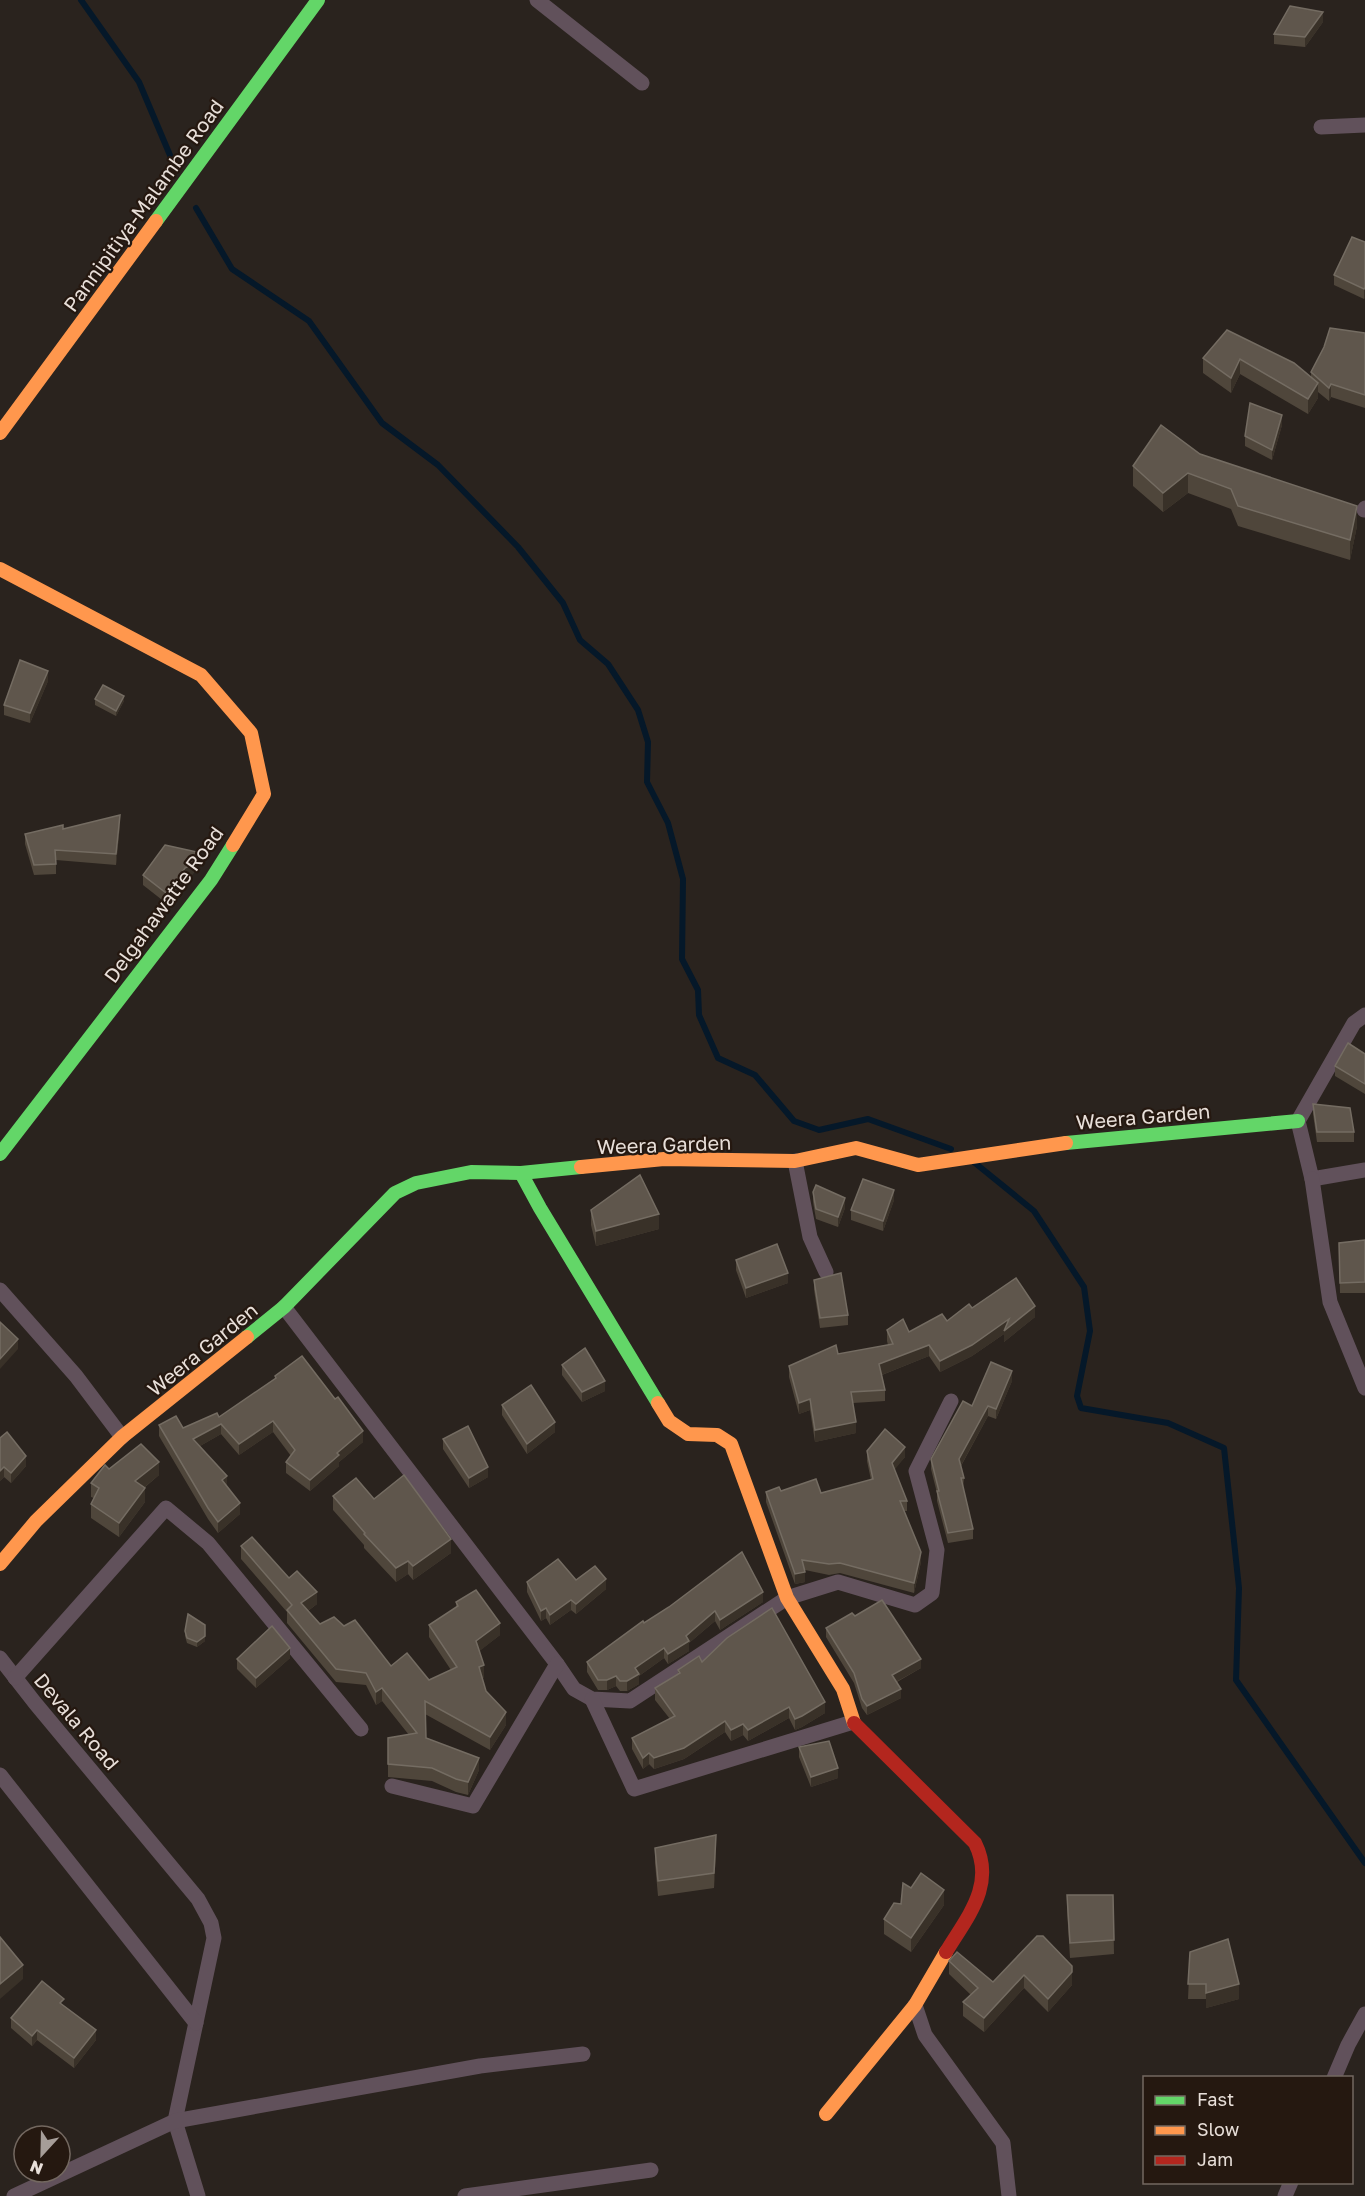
<svg xmlns="http://www.w3.org/2000/svg" width="1365" height="2196" font-family="'Golos Text',sans-serif">
<style>
.lines{fill:none;stroke-linecap:round;stroke-linejoin:round}
.stream{stroke:#051829;stroke-width:6}
.street{stroke:#61515b;stroke-width:15}
.fast{stroke:#63d668;stroke-width:14}
.slow{stroke:#ff974d;stroke-width:14}
.jam{stroke:#b3261e;stroke-width:14}
.wall{fill:#4f463b}
.shaded-wall{fill:#393128}
.building{fill:#5f564c;stroke:#746c62;stroke-width:1.5}
.labels{text-anchor:middle;dominant-baseline:central;stroke-width:4.5;stroke-linejoin:round;paint-order:stroke}
.street-label{font-size:20px;fill:#e8dfd9;stroke:#251810}
</style>
<rect width="100%" height="100%" fill="#2a231e"/>
<g class="lines">
<!-- stream -->
<g class="stream">
<path d="M81,0L139,82L175,167"/>
<path d="M196,208L232,269L309,321L382,423L438,465L518,547L563,603L580,640L608,664L638,710L648,742L647,782L668,823L683,879L682,959L698,990L699,1015L718,1058L755,1075L794,1121L819,1130L868,1119L951,1149"/>
<path d="M975,1163L1034,1211L1084,1287L1090,1331L1077,1396L1081,1408L1168,1423L1224,1448L1239,1588L1236,1680L1365,1863"/>
</g>
<!-- street -->
<g class="street">
<path d="M537,0L642,83"/>
<path d="M1321,127L1365,125"/>
<path d="M1364,510L1365,508"/>
<path d="M1365,1015L1354,1023L1298,1121L1312,1179L1365,1170"/>
<path d="M795,1161L810,1237L826,1272"/>
<path d="M1312,1179L1330,1302L1365,1388"/>
<path d="M0,1290L76,1376L122,1437"/>
<path d="M284,1307L557,1664L574,1689L592,1699L630,1701L787,1598L838,1582L915,1605L932,1593L937,1550L916,1471L951,1401"/>
<path d="M0,1658L35,1703L198,1899L211,1923L214,1938L175,2121L198,2196"/>
<path d="M15,1678L166,1508L208,1543L361,1729"/>
<path d="M592,1699L634,1789L853,1722"/>
<path d="M0,1775L196,2023"/>
<path d="M392,1786L473,1806L557,1664"/>
<path d="M915,2005L925,2035L1003,2143L1009,2196"/>
<path d="M1334,2078L1348,2045L1365,2014"/>
<path d="M14,2196L175,2121L480,2066L583,2054"/>
<path d="M465,2196L651,2170"/>
<path d="M1285,2196L1291,2182"/>
</g>
<!-- fast -->
<g class="fast">
<path d="M156,221L318,0"/>
<path d="M1066,1143L1298,1121"/>
<path d="M0,1154L211,880L233,845"/>
<path d="M521,1173L540,1208L658,1403"/>
<path d="M247,1337L284,1307L395,1193L416,1183L471,1172L521,1173L581,1167"/>
</g>
<!-- slow -->
<g class="slow">
<path d="M0,433L156,221"/>
<path d="M0,569L201,675L251,733L264,794L233,845"/>
<path d="M581,1167L664,1159L795,1161L856,1148L918,1165L1066,1143"/>
<path d="M658,1403L669,1421L688,1434L717,1435L731,1444L787,1598L843,1689L854,1723"/>
<path d="M0,1564L36,1521L122,1437L247,1337"/>
<path d="M826,2114L915,2005L946,1952"/>
</g>
<!-- jam -->
<path class="jam" d="M854,1723L975,1843C996,1885 967,1917 946,1952"/>
</g>
<!-- wall -->
<g class="wall">
<path d="M1323,22L1305,47L1274,44V34Z"/>
<path d="M1365,242V297L1364,299L1334,285V275Z"/>
<path d="M1227,330L1311,377V372L1365,333V408L1331,397L1329,401L1318,392V398L1308,414L1240,374L1231,393L1203,373V358Z"/>
<path d="M1282,425L1272,460L1245,446V436Z"/>
<path d="M1200,454L1357,526L1350,560L1238,526L1231,509L1188,493L1163,512L1133,486V466Z"/>
<path d="M48,681L30,723L4,715V705Z"/>
<path d="M95,699L124,701L116,716L95,705Z"/>
<path d="M120,825L116,865L56,860V874L34,875L25,844V834L63,829Z"/>
<path d="M197,862L193,874L185,878L166,903L143,885V875Z"/>
<path d="M1365,1054V1094L1335,1076V1066Z"/>
<path d="M1313,1104L1354,1132V1142H1317L1313,1114Z"/>
<path d="M813,1192L845,1208L838,1227L816,1219L813,1202Z"/>
<path d="M894,1200L883,1231L851,1220V1210Z"/>
<path d="M591,1210L659,1229L596,1246L591,1225Z"/>
<path d="M1365,1240V1293H1340L1339,1243Z"/>
<path d="M736,1260L788,1283L746,1298L736,1270Z"/>
<path d="M814,1280L848,1315V1325L820,1328L814,1290Z"/>
<path d="M972,1308L1035,1317L1004,1342V1334L972,1356L940,1372L929,1356L882,1375L885,1390V1401L853,1403L856,1433L815,1442L810,1410L799,1414L789,1377V1366L838,1354L888,1345L887,1341V1330L909,1332L947,1321Z"/>
<path d="M562,1365L605,1391L582,1402L562,1375Z"/>
<path d="M275,1376L363,1442L339,1462V1466L310,1491L286,1473V1462L291,1456L273,1432L239,1455L221,1434L200,1446L227,1487L240,1514L218,1533L208,1519L159,1436V1425L183,1428L219,1417L275,1379Z"/>
<path d="M1012,1381L996,1419L988,1416L961,1466L964,1478L963,1488L973,1529V1539L948,1543L937,1501V1493L931,1469V1459L972,1406Z"/>
<path d="M502,1405L555,1432L527,1454L502,1415Z"/>
<path d="M0,1438L26,1466L11,1483L4,1477L0,1481Z"/>
<path d="M443,1439L488,1477L469,1488L443,1449Z"/>
<path d="M867,1451L905,1457L894,1469L907,1501V1511H904L921,1562L914,1593L840,1573L829,1575L805,1570V1582L795,1584L766,1502V1492L781,1491L821,1493L871,1480L867,1461Z"/>
<path d="M109,1469L159,1475L144,1488L145,1502L119,1537L91,1518V1504L94,1498L91,1497V1483Z"/>
<path d="M333,1496L374,1499L451,1553L413,1580L408,1574L396,1582L364,1548V1545L333,1510Z"/>
<path d="M241,1546L289,1578L317,1604L308,1611L320,1624L391,1666L429,1680L451,1670L429,1637V1625L456,1608V1602L500,1635L479,1651L484,1678H482L486,1691L506,1725L490,1750L425,1714L426,1738L479,1770L468,1795L456,1792L432,1781L388,1777V1738L409,1735L382,1701L376,1705L366,1685L336,1682L287,1623V1612L241,1559Z"/>
<path d="M576,1580L606,1589L576,1614L571,1610L550,1625L546,1618L541,1621L527,1592V1582Z"/>
<path d="M763,1602L720,1630L715,1621L689,1643V1651L668,1664L664,1658L639,1676V1684L627,1691H620L616,1686L607,1690H598L587,1672V1662L644,1623Z"/>
<path d="M855,1616L921,1668L897,1682L901,1698L867,1715L862,1708L854,1683L826,1637V1628Z"/>
<path d="M185,1631L205,1641L197,1647L187,1643L185,1636Z"/>
<path d="M290,1658L256,1688L237,1669V1659Z"/>
<path d="M702,1662L825,1713L802,1727L795,1730L789,1718L748,1741L743,1735L731,1741L725,1732L684,1759L654,1769L649,1764L643,1769L632,1749V1738L670,1719L655,1700V1688L678,1674V1670Z"/>
<path d="M799,1747L838,1778L811,1787L799,1757Z"/>
<path d="M655,1848L716,1850L714,1888L658,1896L655,1863Z"/>
<path d="M911,1888L944,1905L911,1952L884,1934V1919L901,1904Z"/>
<path d="M1067,1895H1113L1114,1954L1070,1958L1067,1910Z"/>
<path d="M1037,1936L1072,1985L1048,2012L1024,1988L984,2032L963,2016V2002L971,1995L949,1974V1961L993,1982Z"/>
<path d="M1190,1952L1239,1999L1206,2008V1999H1188Z"/>
<path d="M64,2006L96,2040L74,2068L37,2040L32,2046L11,2028V2018Z"/>
</g>
<!-- shaded-wall -->
<g class="shaded-wall">
<path d="M1323,12V22L1305,47V37Z"/>
<path d="M1365,287V297L1364,299V289Z"/>
<path d="M1240,359V374L1231,393V378Z"/>
<path d="M1318,383V398L1308,414V399Z"/>
<path d="M1331,384V397L1329,401V388Z"/>
<path d="M1282,415V425L1272,460V450Z"/>
<path d="M1188,473V493L1163,512V493Z"/>
<path d="M1357,506V526L1350,560V540Z"/>
<path d="M48,671V681L30,723V713Z"/>
<path d="M124,696V701L116,716V711Z"/>
<path d="M120,815V825L116,865V854Z"/>
<path d="M197,852V862L193,874L185,878L166,903V893Z"/>
<path d="M894,1190V1200L883,1231V1221Z"/>
<path d="M845,1198V1208L838,1227V1217Z"/>
<path d="M659,1214V1229L596,1246V1231Z"/>
<path d="M788,1273V1283L746,1298V1288Z"/>
<path d="M1035,1306V1317L1004,1342V1334L972,1356L940,1372V1361L1009,1319Z"/>
<path d="M18,1339V1349L0,1369V1359Z"/>
<path d="M929,1345V1356L879,1376V1364Z"/>
<path d="M1012,1371V1381L996,1419V1409Z"/>
<path d="M605,1381V1391L582,1402V1392Z"/>
<path d="M810,1399V1410L799,1414V1403Z"/>
<path d="M988,1406V1416L959,1469V1459Z"/>
<path d="M273,1421V1432L239,1455V1444Z"/>
<path d="M555,1422V1432L527,1454V1444Z"/>
<path d="M856,1422V1433L815,1442V1430Z"/>
<path d="M221,1424V1434L193,1450V1439Z"/>
<path d="M363,1431V1442L339,1462V1466L310,1491V1480L337,1453Z"/>
<path d="M905,1447V1457L892,1473V1463Z"/>
<path d="M26,1456V1466L11,1483V1473Z"/>
<path d="M159,1462V1475L135,1495V1481Z"/>
<path d="M4,1467V1477L0,1481V1471Z"/>
<path d="M488,1467V1477L469,1488V1478Z"/>
<path d="M227,1476V1487L222,1480Z"/>
<path d="M145,1488V1502L119,1537V1523Z"/>
<path d="M240,1503V1514L218,1533V1522Z"/>
<path d="M451,1539V1553L413,1580V1566Z"/>
<path d="M921,1552V1562L914,1593V1583Z"/>
<path d="M408,1561V1574L396,1582V1568Z"/>
<path d="M805,1572V1582L795,1584V1574Z"/>
<path d="M606,1579V1589L576,1614V1604Z"/>
<path d="M317,1592V1604L301,1616V1603Z"/>
<path d="M763,1592V1602L720,1630V1620Z"/>
<path d="M571,1600V1610L550,1625V1615Z"/>
<path d="M546,1608V1618L541,1621V1611Z"/>
<path d="M715,1611V1621L689,1643V1651L668,1664V1654L686,1636Z"/>
<path d="M500,1623V1635L476,1654V1641Z"/>
<path d="M205,1636V1641L197,1647V1642Z"/>
<path d="M290,1648V1658L256,1688V1678Z"/>
<path d="M664,1648V1658L639,1676V1684L627,1691V1681L635,1668Z"/>
<path d="M921,1659V1668L892,1684V1675Z"/>
<path d="M484,1665V1678L479,1679V1667Z"/>
<path d="M616,1676V1686L607,1690V1680Z"/>
<path d="M382,1688V1701L376,1705V1692Z"/>
<path d="M901,1689V1698L867,1715V1706Z"/>
<path d="M825,1702V1713L802,1727L795,1730V1719Z"/>
<path d="M789,1707V1718L748,1741V1730Z"/>
<path d="M506,1712V1725L490,1750V1737Z"/>
<path d="M725,1721V1732L684,1759L654,1769V1758Z"/>
<path d="M743,1724V1735L731,1741V1730Z"/>
<path d="M649,1753V1764L643,1769V1758Z"/>
<path d="M479,1758V1770L468,1795V1782Z"/>
<path d="M838,1768V1778L811,1787V1777Z"/>
<path d="M716,1835V1850L714,1888V1873Z"/>
<path d="M944,1890V1905L911,1952V1938Z"/>
<path d="M23,1965V1979L0,1999V1984Z"/>
<path d="M1072,1972V1985L1048,2012V1999Z"/>
<path d="M1024,1975V1988L984,2032V2018Z"/>
<path d="M1239,1984V1999L1206,2008V1993Z"/>
<path d="M37,2030V2040L32,2046V2036Z"/>
<path d="M96,2030V2040L74,2068V2058Z"/>
</g>
<!-- building -->
<g class="building">
<path d="M1290,6L1323,12L1305,37L1274,34Z"/>
<path d="M1352,237L1365,242V287L1364,289L1334,275Z"/>
<path d="M1330,328L1365,333V395L1331,384L1329,388L1311,372L1324,347Z"/>
<path d="M1227,330L1294,363L1318,383L1308,399L1240,359L1231,378L1203,358Z"/>
<path d="M1250,403L1282,415L1272,450L1245,436Z"/>
<path d="M1161,425L1200,454L1357,506L1350,540L1238,506L1231,489L1188,473L1163,493L1133,466Z"/>
<path d="M20,660L48,671L30,713L4,705Z"/>
<path d="M103,685L124,696L116,711L95,699Z"/>
<path d="M120,815L116,854L55,850L56,864L34,865L25,834L63,825V829Z"/>
<path d="M165,845L197,852L193,864L185,868L166,893L143,875Z"/>
<path d="M1348,1043L1365,1054V1084L1335,1066Z"/>
<path d="M1313,1104L1350,1108L1354,1132H1317Z"/>
<path d="M640,1175L659,1214L596,1231L591,1210Z"/>
<path d="M863,1179L894,1190L883,1221L851,1210Z"/>
<path d="M816,1185L845,1198L838,1217L816,1209L813,1192Z"/>
<path d="M1365,1240V1282L1340,1283L1339,1243Z"/>
<path d="M777,1244L788,1273L746,1288L736,1260Z"/>
<path d="M841,1273L848,1315L820,1318L814,1280Z"/>
<path d="M1016,1278L1035,1306L1004,1331L1009,1319L972,1345L940,1361L929,1345L879,1364L885,1390L851,1392L856,1422L815,1430L810,1399L799,1403L789,1366L836,1345L838,1354L893,1344L887,1330L903,1319L909,1332L942,1314L947,1321L969,1304L972,1308Z"/>
<path d="M0,1322L18,1339L0,1359Z"/>
<path d="M585,1348L605,1381L582,1392L562,1365Z"/>
<path d="M302,1356L335,1399L338,1397L363,1431L337,1453L339,1455L310,1480L286,1462L295,1450L273,1421L239,1444L221,1424L193,1439L227,1476L222,1480L240,1503L218,1522L208,1508L159,1425L176,1416L183,1428L217,1413L219,1417L276,1378L275,1376Z"/>
<path d="M991,1362L1012,1371L996,1409L988,1406L959,1459L964,1478H961L973,1529L948,1533L937,1491H939L931,1459L963,1401L972,1406Z"/>
<path d="M531,1385L555,1422L527,1444L502,1405Z"/>
<path d="M468,1426L488,1467L469,1478L443,1439Z"/>
<path d="M885,1429L905,1447L892,1463L907,1501H900L921,1552L914,1583L840,1563L829,1564L802,1560L805,1572L795,1574L766,1492L779,1487L781,1491L816,1479L821,1493L873,1479L867,1451Z"/>
<path d="M7,1432L26,1456L11,1473L4,1467L0,1471V1438Z"/>
<path d="M141,1444L159,1462L135,1481L145,1488L119,1523L91,1504L99,1488L91,1483L105,1465L109,1469Z"/>
<path d="M404,1475L451,1539L413,1566L408,1561L396,1568L364,1534L365,1533L333,1496L356,1478L374,1499Z"/>
<path d="M252,1537L289,1578L297,1571L317,1592L301,1603L320,1624L334,1617L344,1626L355,1620L391,1666L407,1653L429,1680L457,1667L429,1625L458,1606L456,1602L476,1590L500,1623L476,1641L484,1665L479,1667L486,1691L506,1712L490,1737L425,1701L426,1738L479,1758L468,1782L456,1779L432,1768L388,1764V1738L417,1733L382,1688L376,1692L366,1673L336,1669L287,1610L292,1605L241,1546Z"/>
<path d="M742,1552L763,1592L720,1620L715,1611L686,1636L689,1641L668,1654L664,1648L635,1668L639,1674L627,1681H620L616,1676L607,1680H598L587,1662L643,1621L644,1623L669,1607Z"/>
<path d="M558,1559L576,1580L595,1566L606,1579L576,1604L571,1600L550,1615L546,1608L541,1611L527,1582Z"/>
<path d="M882,1600L921,1659L892,1675L901,1689L867,1706L862,1699L854,1673L826,1628L852,1613L855,1616Z"/>
<path d="M772,1608L825,1702L802,1716L795,1719L789,1707L748,1730L743,1724L731,1730L725,1721L684,1748L654,1758L649,1753L643,1758L632,1738L675,1716L655,1688L680,1673L678,1670L699,1656L702,1662L727,1638Z"/>
<path d="M188,1614L205,1625V1636L197,1642L187,1638L185,1631Z"/>
<path d="M272,1626L290,1648L256,1678L237,1659Z"/>
<path d="M829,1741L838,1768L811,1777L799,1747Z"/>
<path d="M716,1835L714,1873L658,1881L655,1848Z"/>
<path d="M921,1873L944,1890L911,1938L884,1919L894,1903L901,1904L903,1883L911,1888Z"/>
<path d="M1067,1895H1113L1114,1940L1070,1943Z"/>
<path d="M1037,1936H1043L1072,1966V1972L1048,1999L1024,1975L984,2018L963,2002L978,1988L949,1961L957,1952L993,1982Z"/>
<path d="M0,1937L23,1965L0,1984Z"/>
<path d="M1228,1939L1239,1984L1206,1993V1984H1188L1190,1952Z"/>
<path d="M42,1981L64,1999L60,2003L96,2030L74,2058L37,2030L32,2036L11,2018Z"/>
</g>
<g class="labels">
<!-- street labels -->
<g class="street-label">
<text transform="translate(143 205) rotate(-54)">Pannipitiya-Malambe Road</text>
<text transform="translate(163 904) rotate(-54)">Delgahawatte Road</text>
<text transform="translate(1143 1116) rotate(-5)">Weera Garden</text>
<text transform="translate(664 1144) rotate(-2)">Weera Garden</text>
<text transform="translate(202 1349) rotate(-39)">Weera Garden</text>
<text transform="translate(77 1721) rotate(50)">Devala Road</text>
</g>
</g>
<!-- legend -->
<rect x="1143" y="2076" width="210" height="108" fill="#251810" stroke="#736860" stroke-width="1.5"/>
<rect x="1155" y="2096" width="30" height="9" fill="#63d668" stroke="#736860" stroke-width="1.5"/>
<text x="1197" y="2106" font-size="18" fill="#e8dfd9">Fast</text>
<rect x="1155" y="2126" width="30" height="9" fill="#ff974d" stroke="#736860" stroke-width="1.5"/>
<text x="1197" y="2136" font-size="18" fill="#e8dfd9">Slow</text>
<rect x="1155" y="2156" width="30" height="9" fill="#b3261e" stroke="#736860" stroke-width="1.5"/>
<text x="1197" y="2166" font-size="18" fill="#e8dfd9">Jam</text>
<!-- north arrow -->
<g transform="translate(42 2154) rotate(202)"><circle r="28" fill="#251810" stroke="#736860" stroke-width="1.5"/>
<path d="M0-4.5L10 22L0 15L-10 22Z" fill="#a69d98"/>
<text y="-9" font-size="16" font-weight="bold" text-anchor="middle" fill="#e8dfd9">N</text>
</g>
</svg>
